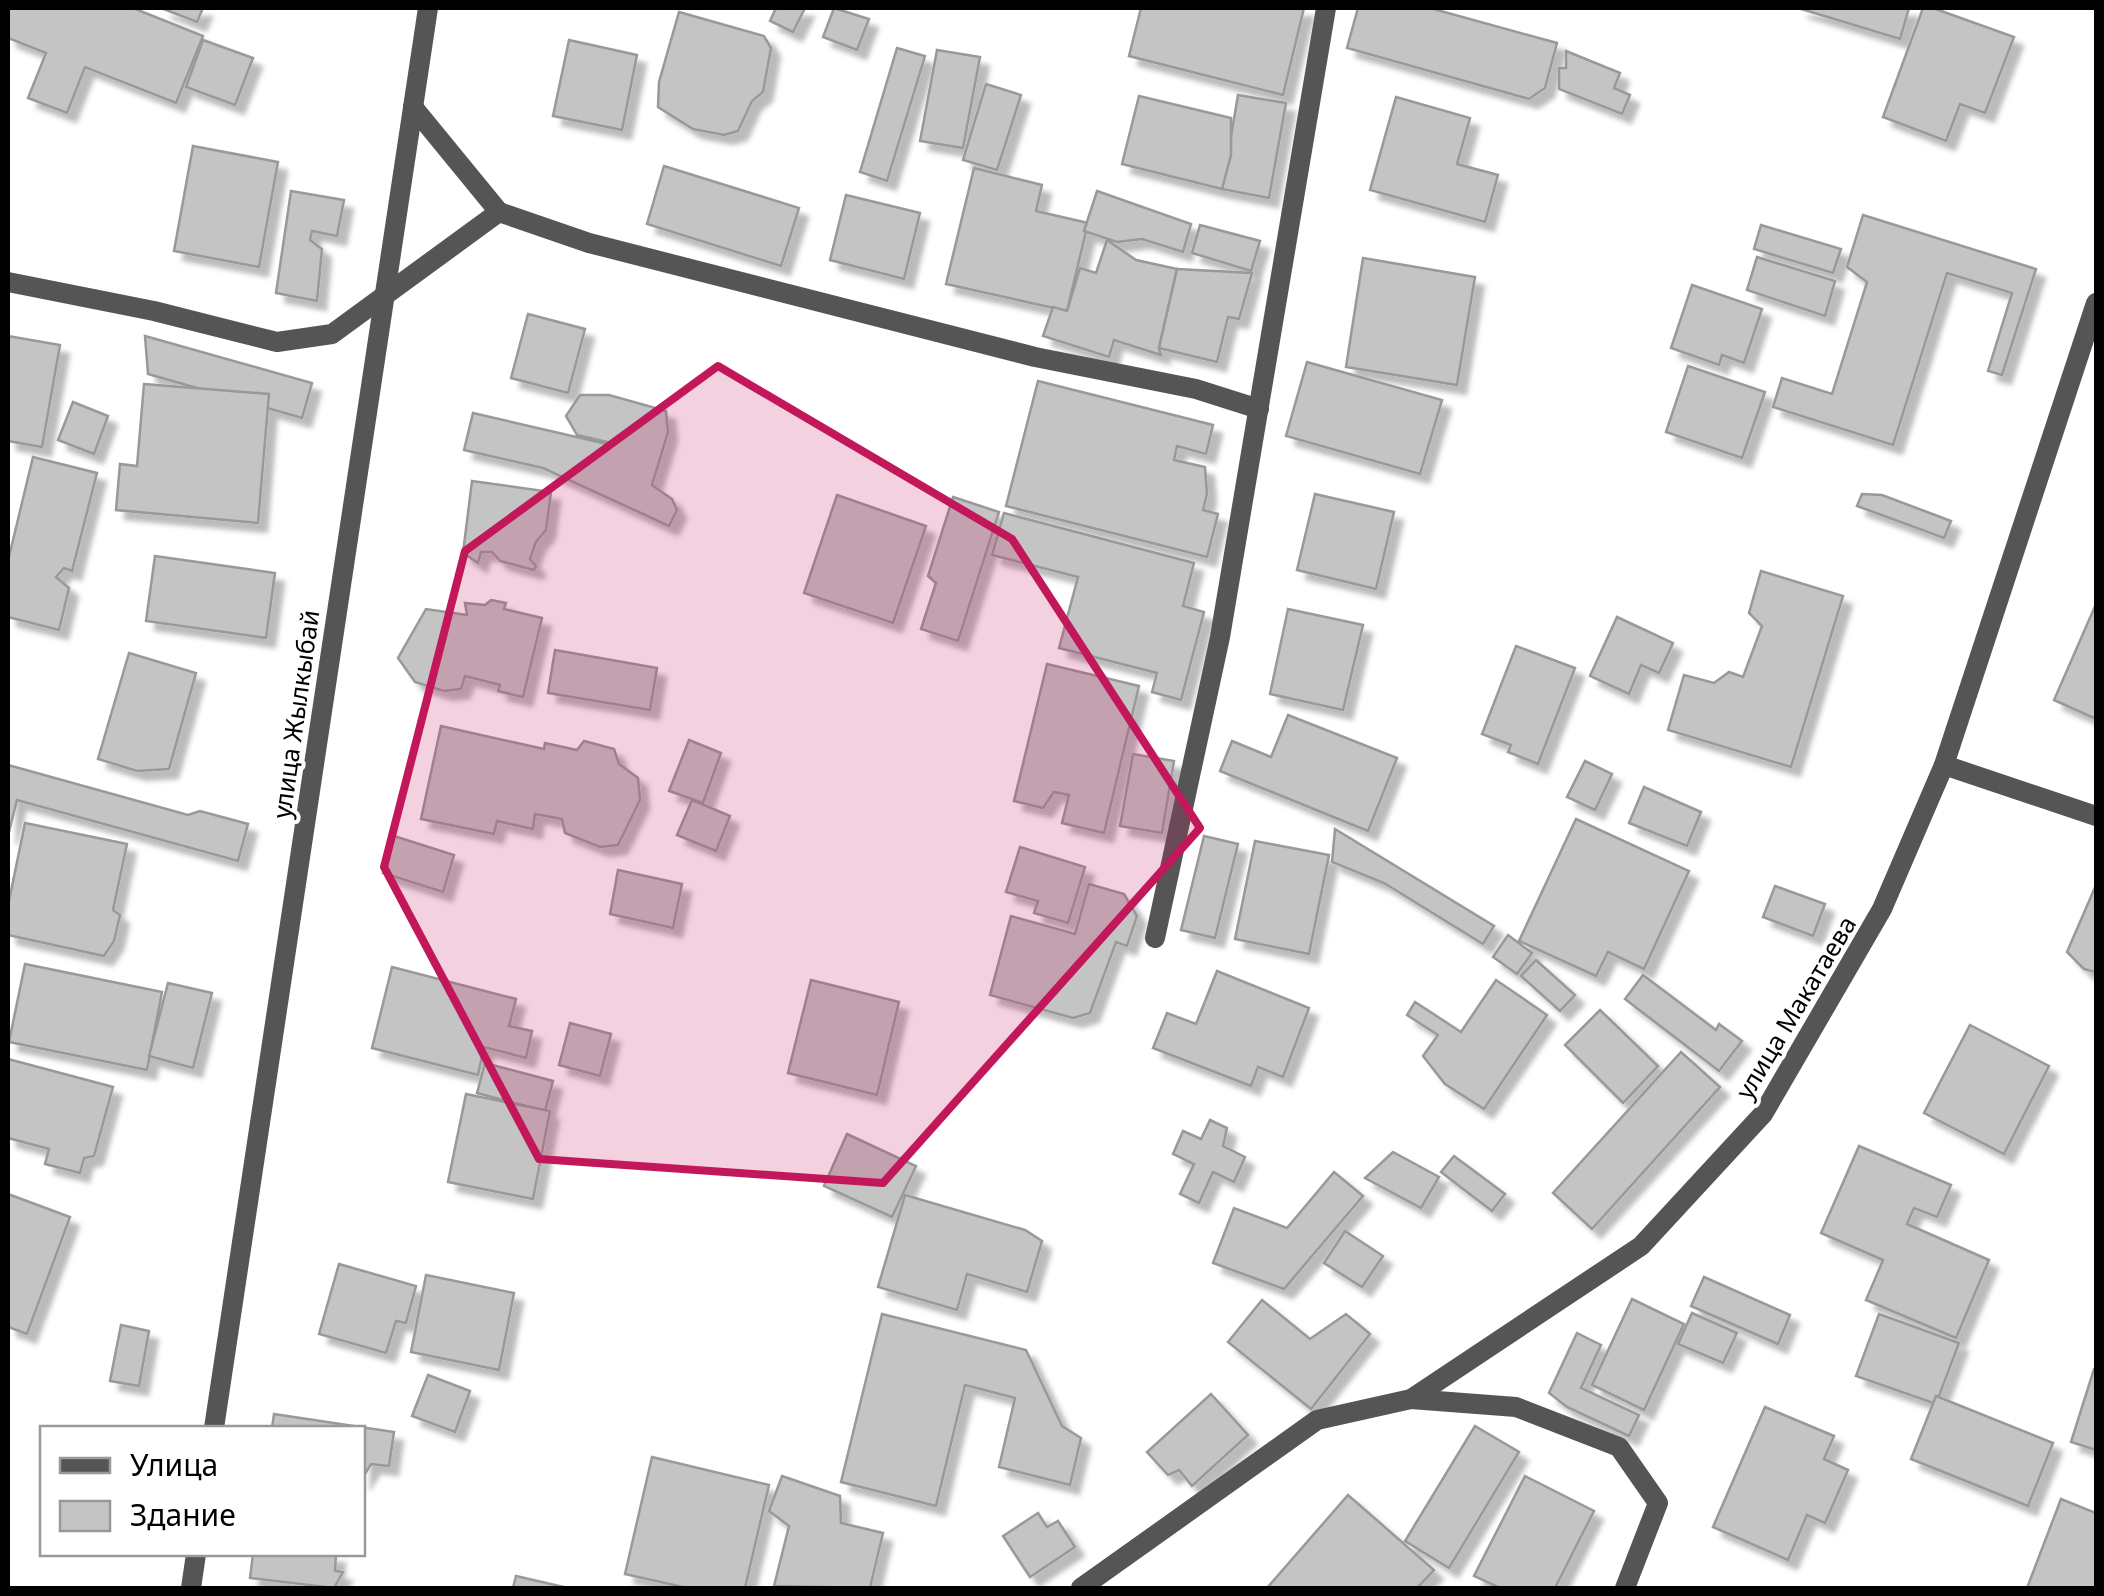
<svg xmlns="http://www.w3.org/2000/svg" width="2104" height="1596" font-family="'Noto Sans',sans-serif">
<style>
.building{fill:#c4c4c4;stroke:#999;stroke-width:2.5;filter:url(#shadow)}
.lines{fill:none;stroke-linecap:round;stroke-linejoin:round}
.minor{stroke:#555;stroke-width:20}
.tertiary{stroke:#555;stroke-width:20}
.marked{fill:#c2185b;fill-opacity:0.2;stroke:#c2185b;stroke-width:8;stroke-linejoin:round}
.labels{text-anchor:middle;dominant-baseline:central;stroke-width:8;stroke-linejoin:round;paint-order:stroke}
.street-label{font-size:25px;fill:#000;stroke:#fff}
</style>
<defs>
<filter id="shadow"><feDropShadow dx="9" dy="9" stdDeviation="2.5" flood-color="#0004"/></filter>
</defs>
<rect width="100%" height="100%" fill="#fff"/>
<!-- building -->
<g class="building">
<path d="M8,8H133L203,36L176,103L85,67L67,113L28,98L46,53L8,38Z"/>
<path d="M161,8H203L197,22Z"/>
<path d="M776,8H805L793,32L770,21Z"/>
<path d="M834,8L869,19L857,50L823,37Z"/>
<path d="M1141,8H1304L1283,95L1129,56Z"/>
<path d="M1358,8H1430L1557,43L1545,88L1529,99L1347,48Z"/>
<path d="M1798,8H1909L1900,39Z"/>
<path d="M1923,8H1933L2014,37L1985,113L1960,104L1946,141L1883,117Z"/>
<path d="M679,12L764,36L771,48L763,92L752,101L738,131L724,135L693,129L658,107L659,82Z"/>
<path d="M203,40L253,58L235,105L186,87Z"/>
<path d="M569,40L637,55L622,130L553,116Z"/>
<path d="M897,48L925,56L887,181L860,172Z"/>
<path d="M937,50L980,57L963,148L920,141Z"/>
<path d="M1566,51L1620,73L1614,88L1630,95L1622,114L1559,89V68H1566Z"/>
<path d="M986,84L1021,95L997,170L963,160Z"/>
<path d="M1238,95L1286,103L1269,198L1222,189Z"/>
<path d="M1139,96L1231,118V155L1222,189L1122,164Z"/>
<path d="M1396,97L1470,118L1457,164L1498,175L1485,222L1370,190Z"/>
<path d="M193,146L278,162L259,267L174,251Z"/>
<path d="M664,166L799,208L781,266L647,224Z"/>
<path d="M974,168L1042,185L1036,211L1088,223L1067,311L946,284Z"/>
<path d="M291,191L344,200L337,236L312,231L310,240L322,249L317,301L276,293Z"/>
<path d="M1097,191L1191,224L1183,252L1142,239L1117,242L1084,231Z"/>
<path d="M846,195L920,213L904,279L830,260Z"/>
<path d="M1863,215L2036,269L2002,375L1988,371L2012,293L1947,273L1893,445L1773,407L1782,378L1832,394L1867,282L1847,267Z"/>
<path d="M1200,225L1260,241L1251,271L1192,253Z"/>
<path d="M1761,225L1841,249L1833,273L1754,249Z"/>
<path d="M1107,240L1136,260L1177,269L1159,348L1161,355L1114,340L1109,357L1043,336L1053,307L1067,311L1080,268L1096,273Z"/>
<path d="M1757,257L1835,281L1825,316L1747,290Z"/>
<path d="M1363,258L1475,277L1457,385L1346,367Z"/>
<path d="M1177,269L1252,273L1239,319L1228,317L1217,362L1159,348Z"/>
<path d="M1692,285L1762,309L1744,363L1722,355L1719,365L1671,348Z"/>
<path d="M528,314L585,329L568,393L511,378Z"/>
<path d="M8,336L60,345L42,447L8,441Z"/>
<path d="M145,336L312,383L302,418L148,374Z"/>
<path d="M1307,362L1442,400L1420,474L1286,436Z"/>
<path d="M1688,366L1765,392L1742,458L1666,432Z"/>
<path d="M1038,381L1213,425L1206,454L1177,446L1174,460L1205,467L1207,494L1203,510L1218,514L1207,557L1006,506Z"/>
<path d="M144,384L269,394L258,523L116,510L120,464L137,466Z"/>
<path d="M580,395H609L666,411L668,432L652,485L672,499L677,510L669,526L543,468L464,450L473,413L611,445L612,443L577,435L566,416Z"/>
<path d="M73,402L108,416L94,454L58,440Z"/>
<path d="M33,457L97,473L72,571L64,568L56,577L69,588L59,630L8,617V561Z"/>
<path d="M472,481L551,492L546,530L536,542L530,559L536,566L534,570L500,561L492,552H481L478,563L463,553Z"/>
<path d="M1315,494L1394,512L1376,589L1297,570Z"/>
<path d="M1862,494L1882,495L1951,521L1944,538L1857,506Z"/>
<path d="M837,495L926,526L893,623L804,593Z"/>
<path d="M953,497L999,512L958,641L921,629L936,583L928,576Z"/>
<path d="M1004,513L1194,563L1183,606L1204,612L1181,700L1152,692L1157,673L1059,648L1078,577L992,555Z"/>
<path d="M155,556L275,573L266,638L146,621Z"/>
<path d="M1761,571L1843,596L1791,767L1668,730L1684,675L1714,683L1729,672L1743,677L1762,626L1749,613Z"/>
<path d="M491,600L506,603L504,609L542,618L523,697L498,691L500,685L465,676L461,689L444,691L415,682L398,658L426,609L467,615L465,603L485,605Z"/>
<path d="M2096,604V719L2054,700Z"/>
<path d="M1288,609L1363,625L1343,710L1270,694Z"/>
<path d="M1617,617L1673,643L1659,673L1641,665L1629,694L1590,676Z"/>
<path d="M1516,646L1575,668L1538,764L1508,752L1511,745L1482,734Z"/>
<path d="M555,650L657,668L650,710L548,693Z"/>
<path d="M129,653L196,673L169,769L137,771L98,759Z"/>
<path d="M1047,664L1139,686L1104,833L1062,823L1069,795L1054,792L1043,808L1014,801Z"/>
<path d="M1288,715L1397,758L1368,831L1220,771L1232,741L1271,757Z"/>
<path d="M441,726L544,749L545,743L577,750L584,741L614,749L619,764L638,778L640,800L618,845L600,847L565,833L562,819L535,814L533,829L497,821L494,834L421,819Z"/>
<path d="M689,740L721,753L703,803L669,791Z"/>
<path d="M1133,754L1174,761L1162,833L1120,826Z"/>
<path d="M1585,761L1612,774L1595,810L1567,797Z"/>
<path d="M8,765L188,815L200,811L248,824L238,861L17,800L8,836Z"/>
<path d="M1644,787L1701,812L1687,846L1629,823Z"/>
<path d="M692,800L730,816L716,851L677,835Z"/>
<path d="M1576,819L1689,871L1644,969L1608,952L1596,976L1519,941Z"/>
<path d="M25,823L127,844L113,910L120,915L114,941L104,956L8,935V906Z"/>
<path d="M1335,829L1494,926L1483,944L1384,883L1332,862Z"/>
<path d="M394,836L454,855L443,892L383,873Z"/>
<path d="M1204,836L1238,844L1215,938L1181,930Z"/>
<path d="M1255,841L1329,855L1309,954L1235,939Z"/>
<path d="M1020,847L1085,867L1068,923L1034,913L1038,901L1006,892Z"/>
<path d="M618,870L682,884L673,928L610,914Z"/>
<path d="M1089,884L1124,894L1137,916L1127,946L1116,942L1090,1013L1073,1018L990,995L1011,916L1075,934Z"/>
<path d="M2096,885V972L2084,969L2067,952Z"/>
<path d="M1775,886L1825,904L1813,936L1763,917Z"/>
<path d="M1508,935L1532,953L1517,974L1493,957Z"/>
<path d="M1536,960L1575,995L1560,1011L1521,976Z"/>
<path d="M25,964L162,992L147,1070L9,1042Z"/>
<path d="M392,967L516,999L509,1026L532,1031L526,1058L484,1047L478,1075L372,1048Z"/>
<path d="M1217,971L1309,1008L1283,1077L1258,1067L1251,1086L1153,1048L1167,1013L1196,1024Z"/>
<path d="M1643,975L1716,1030L1719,1024L1742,1041L1719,1071L1625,999Z"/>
<path d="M811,980L899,1002L877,1095L788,1073Z"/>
<path d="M1496,980L1547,1015L1484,1109L1445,1084L1423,1056L1438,1035L1407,1015L1415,1002L1461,1032Z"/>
<path d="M168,983L212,993L193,1068L149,1056Z"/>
<path d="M1600,1010L1658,1066L1623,1103L1565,1045Z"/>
<path d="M570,1023L611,1034L600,1076L559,1065Z"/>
<path d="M1970,1025L2049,1066L2004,1154L1924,1113Z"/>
<path d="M1681,1052L1720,1087L1592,1229L1553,1193Z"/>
<path d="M8,1059L113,1087L94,1156L84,1158L80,1173L45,1164L49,1149L8,1138Z"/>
<path d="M485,1063L553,1081L545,1111L477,1093Z"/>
<path d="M466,1094L550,1111L533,1199L448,1182Z"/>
<path d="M1210,1120L1227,1128L1223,1146L1245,1157L1234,1182L1213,1172L1199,1203L1180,1194L1194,1164L1173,1154L1183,1131L1201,1139Z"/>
<path d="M847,1134L916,1166L892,1217L824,1186Z"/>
<path d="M1859,1146L1951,1185L1937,1217L1914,1208L1907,1224L1989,1260L1956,1338L1866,1300L1883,1260L1821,1233Z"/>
<path d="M1393,1152L1439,1177L1421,1208L1365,1178Z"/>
<path d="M1454,1156L1505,1194L1492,1211L1441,1172Z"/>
<path d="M1334,1172L1363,1196L1284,1289L1213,1263L1234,1208L1287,1228Z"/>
<path d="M8,1194L70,1217L27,1334L8,1327Z"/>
<path d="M905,1195L1025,1230L1042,1241L1027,1292L967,1274L957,1310L878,1287Z"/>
<path d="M1345,1231L1383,1256L1362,1287L1324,1263Z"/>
<path d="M339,1264L416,1286L406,1323L396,1321L386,1353L319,1334Z"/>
<path d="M426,1275L514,1293L499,1370L411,1352Z"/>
<path d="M1704,1277L1790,1315L1778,1344L1691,1306Z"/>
<path d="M1632,1299L1684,1324L1644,1410L1592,1385Z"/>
<path d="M1262,1300L1310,1339L1346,1314L1370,1334L1311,1409L1228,1342Z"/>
<path d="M1692,1313L1737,1333L1723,1363L1678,1344Z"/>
<path d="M882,1314L1026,1350L1062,1426L1081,1438L1070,1485L999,1467L1015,1398L965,1385L936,1506L841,1482Z"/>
<path d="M1879,1314L1959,1343L1936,1404L1856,1376Z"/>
<path d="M121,1325L149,1331L139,1386L110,1381Z"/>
<path d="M1577,1333L1601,1345L1581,1388L1639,1415L1629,1436L1567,1407L1549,1393Z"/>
<path d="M2094,1369H2096V1450L2071,1442Z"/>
<path d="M428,1375L470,1391L455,1432L412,1416Z"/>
<path d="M1211,1394L1248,1435L1192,1486L1179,1470L1168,1475L1147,1452Z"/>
<path d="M1936,1396L2053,1443L2028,1506L1911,1459Z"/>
<path d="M1765,1407L1834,1436L1824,1459L1848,1470L1825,1523L1807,1515L1788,1560L1713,1527Z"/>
<path d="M274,1414L394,1432L389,1466L371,1464L362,1479V1428H272Z"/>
<path d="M1475,1426L1519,1452L1449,1568L1405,1541Z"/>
<path d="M652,1457L769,1485L745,1588H687L625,1574Z"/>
<path d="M782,1476L840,1496L841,1523L883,1533L870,1588L774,1586L789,1526L769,1511Z"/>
<path d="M1525,1476L1594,1511L1555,1588H1500L1474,1576Z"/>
<path d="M1348,1495L1434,1570L1417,1588H1267Z"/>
<path d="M2061,1499L2096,1513V1588H2027Z"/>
<path d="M1038,1513L1047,1527L1058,1521L1075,1547L1030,1577L1003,1536Z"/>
<path d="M253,1554H336L335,1571L343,1572L334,1588L250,1578Z"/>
<path d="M516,1576L568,1588H513Z"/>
</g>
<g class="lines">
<!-- minor -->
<g class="minor">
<path d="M413,107L499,212"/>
<path d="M8,282L154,311L277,342L332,334L499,212L589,243L1035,357L1196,389L1259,409"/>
<path d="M1944,765L2096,816"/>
<path d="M1155,938L1220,637L1326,8"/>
<path d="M1411,1399L1516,1407L1619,1447L1658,1503L1625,1588"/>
<path d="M1081,1588L1317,1420L1411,1399L1641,1246L1763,1114L1882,909L1944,765L2096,303"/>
</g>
<!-- tertiary -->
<g class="tertiary">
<path d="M214,1428L428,8"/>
<path d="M191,1588L196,1554"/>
</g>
</g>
<!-- marked area -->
<path class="marked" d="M718,366L1012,539L1200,828L883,1183L539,1159L384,867L465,551Z"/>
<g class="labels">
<!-- street labels -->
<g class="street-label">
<text transform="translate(295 714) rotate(-82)">улица Жылкыбай</text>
<text transform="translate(1795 1007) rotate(-59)">улица Макатаева</text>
</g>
</g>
<!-- border -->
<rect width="2104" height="1596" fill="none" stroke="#000000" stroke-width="20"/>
<!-- legend -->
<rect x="40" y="1426" width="325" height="130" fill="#ffffff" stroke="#999999" stroke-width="2.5"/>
<rect x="60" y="1458" width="50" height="15" fill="#555555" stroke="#999999" stroke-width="2.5"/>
<text x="130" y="1476" font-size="30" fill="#000000">Улица</text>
<rect x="60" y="1501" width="50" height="30" fill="#c4c4c4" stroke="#999999" stroke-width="2.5"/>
<text x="130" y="1526" font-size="30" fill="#000000">Здание</text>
</svg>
